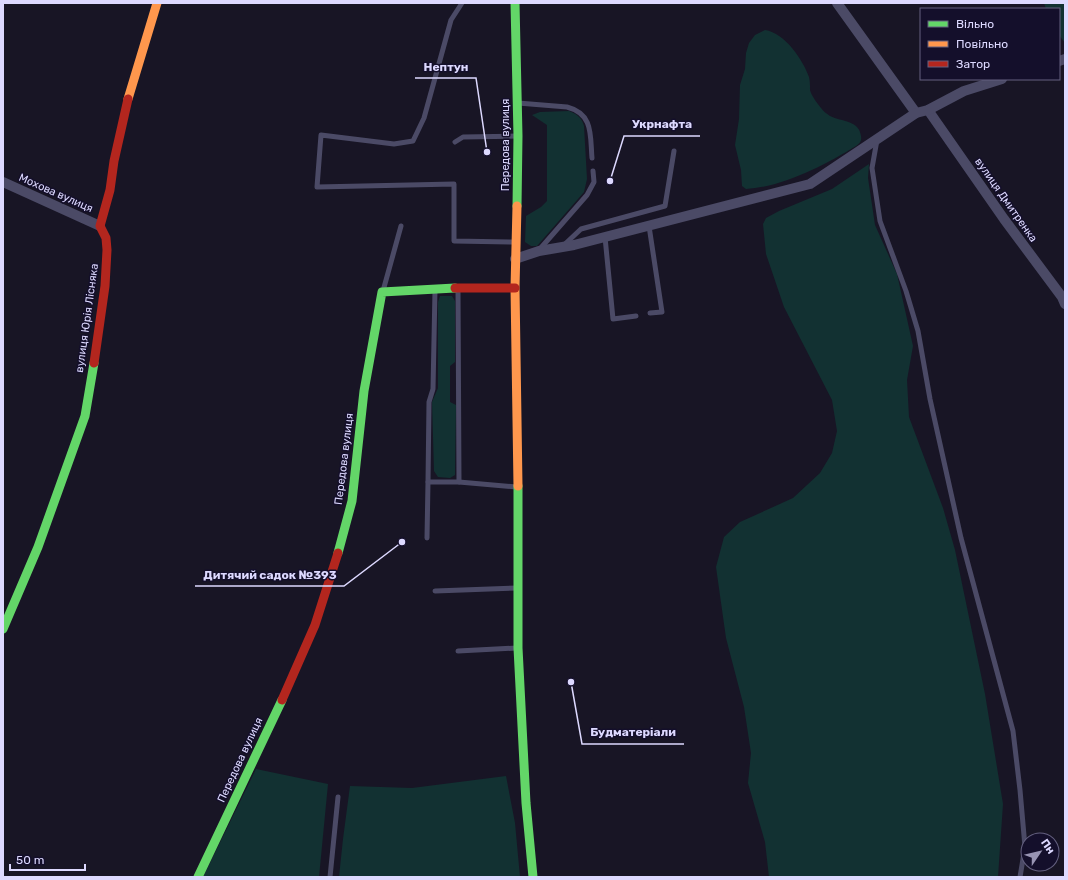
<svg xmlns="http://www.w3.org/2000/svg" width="1068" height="880" font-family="Rubik,sans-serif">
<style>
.green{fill:#123132}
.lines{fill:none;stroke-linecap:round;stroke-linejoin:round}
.lane{stroke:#4b4a66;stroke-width:5}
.street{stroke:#4b4a66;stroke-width:10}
.fast{stroke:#63d668;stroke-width:9}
.slow{stroke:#ff974d;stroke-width:9}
.jam{stroke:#b3261e;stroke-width:9}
.labels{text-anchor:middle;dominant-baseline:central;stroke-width:3;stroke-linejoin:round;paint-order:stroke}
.street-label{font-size:11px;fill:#ddd9ff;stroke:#140f2b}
.leader{fill:none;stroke:#ddd9ff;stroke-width:1.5}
.callout-dot{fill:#ddd9ff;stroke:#140f2b;stroke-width:1.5}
.callout-label{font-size:12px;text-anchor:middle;font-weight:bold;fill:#ddd9ff;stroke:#140f2b;stroke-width:3;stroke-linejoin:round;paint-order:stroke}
</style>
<rect width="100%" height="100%" fill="#181525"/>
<!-- green -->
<g class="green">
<path d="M1044,3H1065V43L1059,35V9H1046Z"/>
<path d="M765,30C785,33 803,60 809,77C810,81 810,86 810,90C811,95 817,103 821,108C823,111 827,114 830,116C842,122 859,120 861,136C862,141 860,143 856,146C825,165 783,187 746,189L742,186L741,170L735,145L739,119L740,85L745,69L746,53L749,43L755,35Z"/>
<path d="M569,111C577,114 582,118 584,126L587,179L584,192L537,246H531L525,242L526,216L541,207L547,201V125L532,115L540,112Z"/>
<path d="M869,164L868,178L875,225L897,274L913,346L907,380L909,417L943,508L955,550L985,694L1003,804L998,877H769L765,842L748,783L751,753L744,707L726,638L716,567L724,537L740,522L793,498L820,473L832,453L837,431L832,400L784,307L766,254L763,224L766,218L779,211L832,189Z"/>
<path d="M440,296H452L455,301V362L450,366V402L456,405L455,475L450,478L438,477L434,471L432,402L438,388V302Z"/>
<path d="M256,769L328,784L319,877H203Z"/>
<path d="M506,776L515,823L520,877H339L343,839L350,786L412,788Z"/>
</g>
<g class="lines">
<!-- lane -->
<g class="lane">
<path d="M462,3L451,20L424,118L413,141L394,144L321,135L317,187L454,184V241L514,242"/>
<path d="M518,103L567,107C594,114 590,136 592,158"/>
<path d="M877,140L872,168L880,221L906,291L918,331L930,399L961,538L1013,731L1020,790L1025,847L1020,877"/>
<path d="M455,142L463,137L517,136"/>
<path d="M649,226L662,312L650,313"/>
<path d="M605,237L613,319L636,316"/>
<path d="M564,245L581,229L665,206L674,151"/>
<path d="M539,250L587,195L594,182L593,171"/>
<path d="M458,289L459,482"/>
<path d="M435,290L433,389L429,402L428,482H459L517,487"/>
<path d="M383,291L401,226"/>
<path d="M427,538L428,482"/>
<path d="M435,591L518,588"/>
<path d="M458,651L517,648"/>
<path d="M330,877L338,797"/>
</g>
<!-- street -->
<g class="street">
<path d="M837,3L916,113"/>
<path d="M1059,61L1065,59"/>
<path d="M928,110L1004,219L1062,297L1065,304"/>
<path d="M3,182L100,226"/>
<path d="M515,259L539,251L574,245L810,184L916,113L928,110L964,91L1002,79"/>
</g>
<!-- fast -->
<g class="fast">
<path d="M515,3L518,136L517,206"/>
<path d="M518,486V648L526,803L533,877"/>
<path d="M338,553L352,501L364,391L382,292L455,288"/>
<path d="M3,629L38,547L85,416L94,363"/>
<path d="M198,877L282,700"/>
</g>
<!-- slow -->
<g class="slow">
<path d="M128,99L157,3"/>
<path d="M517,206L515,288L518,486"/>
</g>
<!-- jam -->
<g class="jam">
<path d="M455,288H515"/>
<path d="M94,363L105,286L107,250L106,238L100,226L110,190L114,161L128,99"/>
<path d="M282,700L315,625L338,553"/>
</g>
</g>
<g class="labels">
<!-- street labels -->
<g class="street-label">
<text transform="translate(505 145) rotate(-90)">Передова вулиця</text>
<text transform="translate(56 193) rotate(24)">Мохова вулиця</text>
<text transform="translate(1006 200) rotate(55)">вулиця Дмитренка</text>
<text transform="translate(87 318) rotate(-82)">вулиця Юрія Лісняка</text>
<text transform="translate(344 459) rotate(-83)">Передова вулиця</text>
<text transform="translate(240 760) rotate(-65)">Передова вулиця</text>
</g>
</g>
<!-- callouts -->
<path class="leader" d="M487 152L476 78H415M610 181L624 136H700M402 542L344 586H195M571 682L582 744H684"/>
<g class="callout-dot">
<circle cx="487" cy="152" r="4"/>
<circle cx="610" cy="181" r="4"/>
<circle cx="402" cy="542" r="4"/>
<circle cx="571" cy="682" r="4"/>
</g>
<g class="callout-label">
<text x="446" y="71">Нептун</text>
<text x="662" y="128">Укрнафта</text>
<text x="270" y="579">Дитячий садок №393</text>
<text x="633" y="736">Будматеріали</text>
</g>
<!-- border -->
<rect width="1068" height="880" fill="none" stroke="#ddd9ff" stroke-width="8"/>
<!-- legend -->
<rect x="920" y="8" width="140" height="72" fill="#140f2b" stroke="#646080"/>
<rect x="928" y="21" width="20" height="6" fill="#63d668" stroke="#646080"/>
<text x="956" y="28" font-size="12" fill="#ddd9ff">Вільно</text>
<rect x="928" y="41" width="20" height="6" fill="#ff974d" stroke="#646080"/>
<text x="956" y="48" font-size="12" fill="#ddd9ff">Повільно</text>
<rect x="928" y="61" width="20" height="6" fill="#b3261e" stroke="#646080"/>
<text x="956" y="68" font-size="12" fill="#ddd9ff">Затор</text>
<!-- north arrow -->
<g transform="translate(1040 852) rotate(55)"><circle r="19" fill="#140f2b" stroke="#646080"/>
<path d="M0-3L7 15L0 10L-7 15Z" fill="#9894b3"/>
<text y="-6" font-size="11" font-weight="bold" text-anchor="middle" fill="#ddd9ff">Пн</text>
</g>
<!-- scale -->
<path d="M10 864v6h75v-6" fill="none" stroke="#ddd9ff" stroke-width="2"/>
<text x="16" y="864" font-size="12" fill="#ddd9ff" stroke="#140f2b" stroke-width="3" paint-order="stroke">50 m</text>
</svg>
